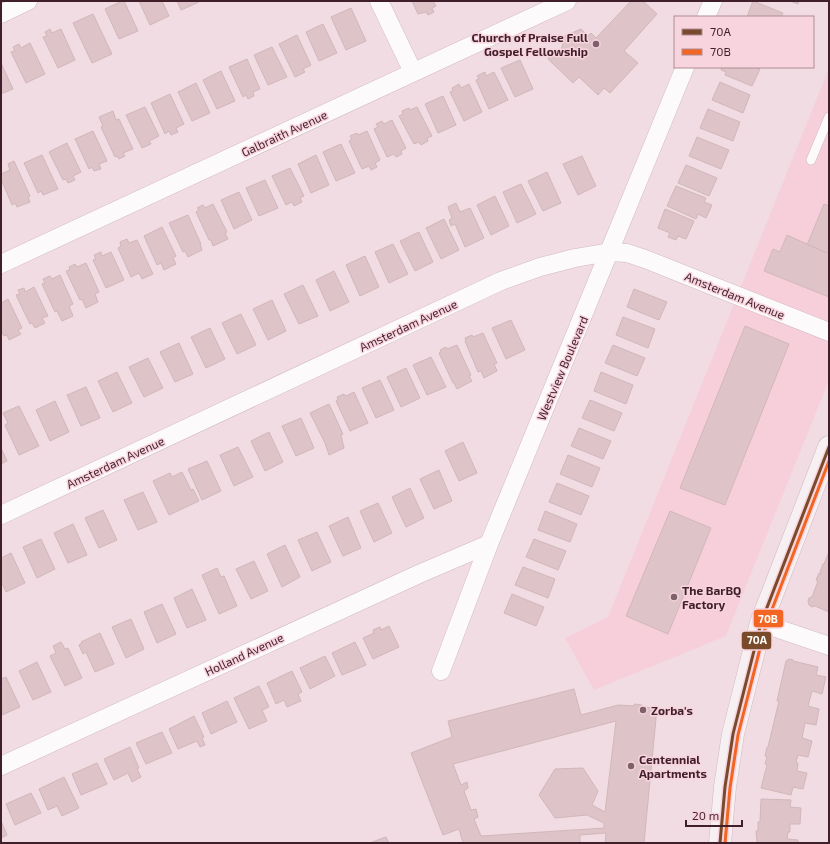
<svg xmlns="http://www.w3.org/2000/svg" width="830" height="844" font-family="'Exo 2',sans-serif">
<style>
.built{fill:#f7cfdb}
.building{fill:#dec4c8;stroke:#d1b7ba;fill-rule:evenodd}
.lines{fill:none;stroke-linecap:round;stroke-linejoin:round}
.lane-casing{stroke:#d1b9c1;stroke-width:10}
.street-casing{stroke:#d1b9c1;stroke-width:19}
.secondary-casing{stroke:#d1b9c1;stroke-width:23}
.lane{stroke:#fdfafb;stroke-width:9}
.street{stroke:#fdfafb;stroke-width:18}
.secondary{stroke:#f7f0f2;stroke-width:22}
.bus-1-casing{stroke:#f8d4de;stroke-width:6}
.bus-2-casing{stroke:#f8d4de;stroke-width:6}
.bus-1{stroke:#7a4b2a;stroke-width:3}
.bus-2{stroke:#f26522;stroke-width:3}
.poi-dot{fill:#7e616b;stroke:#f8d4de;stroke-width:1.5}
.labels{text-anchor:middle;dominant-baseline:central;stroke-width:3;stroke-linejoin:round;paint-order:stroke}
.poi-label{font-size:12px;font-weight:bold;fill:#401f2b;stroke:#f8d4de;text-anchor:start}
.street-label{font-size:12px;fill:#401f2b;stroke:#f8d4de}
.line-badge{stroke:#f8d4de;stroke-width:1.5}
.badge-label{font-size:11px;text-anchor:middle;font-weight:bold;fill:#fff}
</style>
<rect width="100%" height="100%" fill="#f0dce2"/>
<!-- built -->
<path class="built" d="M829,68V380L726,636L594,690L565,638L608,617Z"/>
<!-- building -->
<g class="building">
<path d="M122,1H124L138,31L119,39L105,9Z"/>
<path d="M139,1H162L169,16L150,25Z"/>
<path d="M177,1H199V2L181,10Z"/>
<path d="M412,1H433L436,6L432,8L434,12L428,15L426,12L418,14Z"/>
<path d="M631,1H643L657,14L624,51L638,63L610,93L604,88L598,95L579,77L573,83L548,59L552,51L561,50L565,36L581,29L588,36L591,33L596,38Z"/>
<path d="M753,1L783,13L781,17H747Z"/>
<path d="M790,1H799L798,4Z"/>
<path d="M351,8L366,41L346,50L331,17Z"/>
<path d="M93,14L112,54L92,63L73,23Z"/>
<path d="M323,24L337,53L319,61L306,32Z"/>
<path d="M50,29L52,33L61,29L75,60L58,68L43,37L47,36L45,32Z"/>
<path d="M297,35L311,65L303,69L305,72L295,77L279,44Z"/>
<path d="M30,43L45,74L26,83L11,52L15,51L13,47L19,44L21,48Z"/>
<path d="M272,47L287,77L268,85L254,55Z"/>
<path d="M247,59L260,89L253,92L254,96L248,99L246,95L243,97L229,67Z"/>
<path d="M520,60L533,89L515,97L501,68Z"/>
<path d="M1,63L13,89L1,94Z"/>
<path d="M722,67H755L760,69L752,86L725,75L726,72L721,70Z"/>
<path d="M221,71L235,101L217,109L203,80Z"/>
<path d="M485,72L486,76L494,72L508,100L489,109L476,80L479,79L477,76Z"/>
<path d="M720,82L750,95L743,113L712,100Z"/>
<path d="M196,83L210,113L192,121L178,92Z"/>
<path d="M459,84L461,88L469,84L482,112L464,121L450,92L453,91L452,88Z"/>
<path d="M170,94L184,124L176,128L178,132L171,135L169,131L165,134L151,103Z"/>
<path d="M443,96L456,125L438,133L425,104Z"/>
<path d="M145,107L159,136L149,141L151,144L142,148L126,115Z"/>
<path d="M417,107L432,136L427,138L428,141L421,145L419,142L414,144L399,116L403,114L402,111L409,108L410,110Z"/>
<path d="M708,109L740,122L733,141L700,128Z"/>
<path d="M113,111L116,120L119,119L133,149L123,153L125,156L119,159L117,156L115,157L101,127L103,126L99,117Z"/>
<path d="M392,120L406,148L401,151L402,154L396,157L394,154L387,157L374,129L378,127L376,124L382,121L384,124Z"/>
<path d="M93,131L107,161L99,164L101,169L94,171L92,167L89,169L75,139Z"/>
<path d="M367,131L380,160L375,163L377,167L371,170L369,166L362,169L349,141L352,139L350,136L357,133L358,135Z"/>
<path d="M697,137L729,150L721,169L689,156Z"/>
<path d="M67,143L81,172L73,176L75,180L68,183L66,179L63,180L49,152Z"/>
<path d="M341,144L355,173L336,181L323,152Z"/>
<path d="M42,155L58,189L43,195L41,191L38,193L24,163Z"/>
<path d="M316,155L329,185L311,193L298,164Z"/>
<path d="M582,156L596,186L578,195L563,164Z"/>
<path d="M14,161L30,196L28,197L30,202L17,207L15,203L12,205L1,179V174L10,170L8,164Z"/>
<path d="M686,165L717,178L709,196L678,183Z"/>
<path d="M290,168L304,196L300,198L302,202L294,206L292,202L286,205L272,176Z"/>
<path d="M547,172L561,203L543,211L528,181Z"/>
<path d="M265,180L278,208L259,216L246,188Z"/>
<path d="M521,184L536,214L517,223L503,192Z"/>
<path d="M676,186L706,198L704,202L712,205L706,218L698,214L696,219L667,206Z"/>
<path d="M239,192L252,220L234,229L221,200Z"/>
<path d="M495,196L509,226L491,235L477,205Z"/>
<path d="M456,203L460,212L470,208L484,238L465,247L455,224L451,226L449,220L452,218L448,207Z"/>
<path d="M213,204L227,232L225,233L228,239L213,246L211,240H209L196,212L199,210L197,208L203,205L205,208Z"/>
<path d="M824,204L829,206V254L807,245Z"/>
<path d="M665,209L694,221L686,239L678,236L676,240L668,237L670,233L658,228Z"/>
<path d="M188,215L201,244H200L202,250L188,257L185,251L183,252L169,223Z"/>
<path d="M444,219L459,250L441,259L426,228Z"/>
<path d="M162,227L176,256L173,258L176,264L164,270L161,263L157,265L144,236Z"/>
<path d="M419,232L433,262L415,271L400,241Z"/>
<path d="M787,235L829,254V297L764,271L773,249L780,252Z"/>
<path d="M127,239L129,243L137,240L153,274L142,279L139,273L131,277L118,248L121,246L120,242Z"/>
<path d="M393,244L408,274L389,283L375,252Z"/>
<path d="M101,252L102,256L111,252L124,280L106,288L93,260L96,259L94,255Z"/>
<path d="M365,256L379,287L360,296L346,265Z"/>
<path d="M86,263L99,292L95,294L98,302L86,308L82,299L80,300L66,271L70,270L69,267L75,264L77,267Z"/>
<path d="M334,271L349,302L330,311L316,280Z"/>
<path d="M60,275L73,304L69,306L73,316L62,321L57,311L55,312L42,284L45,283L43,279L50,276L52,279Z"/>
<path d="M303,285L318,316L299,324L284,294Z"/>
<path d="M34,287L48,316L42,318L45,323L35,328L32,323L30,324L16,295L20,294L18,290L24,288L25,292Z"/>
<path d="M634,289L667,302L659,320L627,307Z"/>
<path d="M8,299L22,328L18,330L21,334L9,340L7,335L4,336L1,330V303Z"/>
<path d="M272,300L286,331L268,340L253,309Z"/>
<path d="M241,314L256,345L237,354L222,323Z"/>
<path d="M623,317L655,329L648,348L616,335Z"/>
<path d="M511,320L525,350L506,359L492,328Z"/>
<path d="M745,326L789,344L725,505L680,488Z"/>
<path d="M210,328L225,359L206,368L191,337Z"/>
<path d="M483,333L497,363L494,364L497,371L484,378L481,371L478,372L465,341H466L465,338L472,335L473,337Z"/>
<path d="M179,343L193,374L175,382L160,352Z"/>
<path d="M457,345L471,375L469,376L472,381L457,389L454,383H453L439,353L441,352L440,350L446,347L447,349Z"/>
<path d="M613,345L645,358L637,376L605,363Z"/>
<path d="M431,357L446,387L427,395L413,365Z"/>
<path d="M148,358L163,388L144,397L129,367Z"/>
<path d="M406,368L420,398L401,407L387,377Z"/>
<path d="M117,372L132,403L113,412L98,381Z"/>
<path d="M601,372L633,385L626,404L594,391Z"/>
<path d="M380,380L394,410L376,418L362,388Z"/>
<path d="M86,387L100,418L81,426L67,395Z"/>
<path d="M354,392L368,423L350,431L336,401L338,400L337,397L344,394L346,396Z"/>
<path d="M590,400L622,413L614,431L582,418Z"/>
<path d="M55,401L69,432L50,441L36,410Z"/>
<path d="M329,404L343,434L341,435L344,448L329,455L325,443L310,413Z"/>
<path d="M19,406L39,446L19,455L5,425L8,423L3,413Z"/>
<path d="M301,418L314,448L296,456L282,426Z"/>
<path d="M579,428L611,441L603,459L571,446Z"/>
<path d="M269,432L283,462L265,471L251,441Z"/>
<path d="M463,442L477,473L459,481L445,451Z"/>
<path d="M238,447L253,477L234,486L220,455Z"/>
<path d="M1,448L7,461L1,464Z"/>
<path d="M568,455L600,468L592,487L560,474Z"/>
<path d="M207,461L221,491L202,500L188,469Z"/>
<path d="M439,470L452,501L434,509L420,479Z"/>
<path d="M182,472L191,490L193,489L199,501L169,515L153,481L170,473L172,477Z"/>
<path d="M557,483L589,496L581,515L549,502Z"/>
<path d="M410,488L424,518L406,527L392,497Z"/>
<path d="M143,492L157,522L138,530L124,500Z"/>
<path d="M378,503L392,533L374,542L360,511Z"/>
<path d="M103,510L117,540L99,548L85,518Z"/>
<path d="M545,511L577,524L570,542L538,530Z"/>
<path d="M670,511L711,528L668,634L626,616Z"/>
<path d="M348,517L361,548L343,556L329,526Z"/>
<path d="M73,524L87,555L68,563L54,533Z"/>
<path d="M317,532L331,562L312,571L298,540Z"/>
<path d="M41,539L55,569L37,578L23,547Z"/>
<path d="M534,539L566,551L558,570L526,557Z"/>
<path d="M285,545L300,577L282,587L267,554Z"/>
<path d="M829,552V612L815,606L812,607L809,605L808,601L809,598L812,597L818,581L816,580L819,573L821,574V572H820L823,564H824Z"/>
<path d="M11,553L25,583L6,592L1,581V558Z"/>
<path d="M254,561L268,591L251,599L236,569Z"/>
<path d="M523,567L555,579L548,598L515,585Z"/>
<path d="M217,568L221,577L224,576L237,606L219,614L202,575Z"/>
<path d="M192,589L206,620L187,628L174,598Z"/>
<path d="M512,594L544,607L536,626L504,613Z"/>
<path d="M162,604L176,634L157,643L144,612Z"/>
<path d="M131,619L144,649L126,658L112,627Z"/>
<path d="M389,626L399,647L373,659L363,638L374,633L373,630L380,627L381,630Z"/>
<path d="M100,633L114,664L95,672L86,652L83,654L79,645L82,643L81,642Z"/>
<path d="M61,642L65,649L68,648L82,678L65,686L50,656L56,653L53,646Z"/>
<path d="M355,642L366,665L342,675L332,653Z"/>
<path d="M325,656L335,676L310,689L300,668Z"/>
<path d="M789,659L793,660V661L818,667L816,675L826,677L822,694L812,691L808,706L819,709L816,725L805,723L802,738L812,741L808,757L798,755L796,762L798,763L797,771L807,773L803,789L793,787L791,795L761,788L767,765L765,764L767,757L765,756L767,747H768L779,701H777L786,661Z"/>
<path d="M37,662L51,692L33,700L19,671Z"/>
<path d="M292,671L302,692L298,694L301,701L287,707L284,700L276,704L267,683Z"/>
<path d="M6,677L20,707L2,715L1,679Z"/>
<path d="M259,686L269,707L262,710L267,721L249,729L234,698Z"/>
<path d="M574,689L581,715L618,705L634,706V704L642,705V707L657,708L644,843H605L606,833L580,835V843H463L459,829L443,835L411,753L452,737L448,721ZM616,721L605,812L592,805L598,791L583,768L555,769L539,795L555,818L587,815L604,823V828L481,836L474,819L478,817L476,809L471,810L464,791L468,788L467,782L461,785L453,764Z"/>
<path d="M227,701L237,722L211,734L202,713Z"/>
<path d="M194,716L204,737L202,738L205,745L200,747L197,741L178,749L169,729Z"/>
<path d="M162,732L172,753L146,764L136,743Z"/>
<path d="M130,747L139,768L137,769L141,777L132,782L128,773L114,780L104,759Z"/>
<path d="M97,763L107,784L81,795L72,774Z"/>
<path d="M64,777L79,808L62,816L57,806L48,810L39,789Z"/>
<path d="M31,793L41,813L15,825L6,804Z"/>
<path d="M761,799L791,800L790,807L801,808L800,824H790V832H788L787,839L798,840V843H757L756,831H758V822H760Z"/>
<path d="M1,821L7,835L1,838Z"/>
<path d="M386,837L389,843H370L380,839Z"/>
</g>
<g class="lines">
<defs>
<path id="lane" d="M811,160L829,117"/>
<g id="street">
<path d="M379,1L413,72"/>
<path d="M1,14L28,1"/>
<path d="M706,17L713,1"/>
<path d="M1,264L567,1"/>
<path d="M1,515L501,281L540,267L575,258L610,252L627,253L645,259L829,332"/>
<path d="M761,623L829,646"/>
<path d="M441,671L489,544L685,67"/>
<path d="M1,766L419,574L489,544"/>
</g>
<path id="secondary" d="M720,843L725,787L733,734L761,623L829,447"/>
</defs>
<!-- lane casing -->
<use href="#lane" class="lane-casing"/>
<!-- street casing -->
<use href="#street" class="street-casing"/>
<!-- secondary casing -->
<use href="#secondary" class="secondary-casing"/>
<!-- lane -->
<use href="#lane" class="lane"/>
<!-- street -->
<use href="#street" class="street"/>
<!-- secondary -->
<use href="#secondary" class="secondary"/>
<defs>
<path id="bus-1" d="M720,843L725,787L733,734L761,623L829,447"/>
<path id="bus-2" d="M725,843L730,788L738,735L766,625L829,461"/>
</defs>
<!-- bus-1 casing -->
<use href="#bus-1" class="bus-1-casing"/>
<!-- bus-2 casing -->
<use href="#bus-2" class="bus-2-casing"/>
<!-- bus-1 -->
<use href="#bus-1" class="bus-1"/>
<!-- bus-2 -->
<use href="#bus-2" class="bus-2"/>
</g>
<!-- markers -->
<g class="poi-dot">
<circle cx="596" cy="44" r="4"/>
<circle cx="674" cy="597" r="4"/>
<circle cx="643" cy="710" r="4"/>
<circle cx="631" cy="766" r="4"/>
</g>
<g class="labels">
<!-- poi labels -->
<g class="poi-label">
<text x="588" y="37" text-anchor="end">Church of Praise Full<tspan x="588" dy="14">Gospel Fellowship</tspan></text>
<text x="682" y="590">The BarBQ<tspan x="682" dy="14">Factory</tspan></text>
<text x="651" y="710">Zorba's</text>
<text x="639" y="759">Centennial<tspan x="639" dy="14">Apartments</tspan></text>
</g>
<!-- street labels -->
<g class="street-label">
<text transform="translate(284 133) rotate(-25)">Galbraith Avenue</text>
<text transform="translate(735 295) rotate(22)">Amsterdam Avenue</text>
<text transform="translate(408 325) rotate(-25)">Amsterdam Avenue</text>
<text transform="translate(562 368) rotate(-67)">Westview Boulevard</text>
<text transform="translate(115 462) rotate(-25)">Amsterdam Avenue</text>
<text transform="translate(244 654) rotate(-25)">Holland Avenue</text>
</g>
</g>
<g class="line-badge">
<rect x="753" y="609" width="31" height="19" rx="4" fill="#f26522"/>
<rect x="741" y="631" width="31" height="19" rx="4" fill="#7a4b2a"/>
</g>
<g class="badge-label">
<text x="768" y="623">70B</text>
<text x="757" y="644">70A</text>
</g>
<!-- border -->
<rect width="830" height="844" fill="none" stroke="#401f2b" stroke-width="4"/>
<!-- legend -->
<rect x="674" y="16" width="140" height="52" fill="#f8d4de" stroke="#ae8c96"/>
<rect x="682" y="29" width="20" height="6" fill="#7a4b2a" stroke="#ae8c96"/>
<text x="710" y="36" font-size="12" fill="#401f2b">70A</text>
<rect x="682" y="49" width="20" height="6" fill="#f26522" stroke="#ae8c96"/>
<text x="710" y="56" font-size="12" fill="#401f2b">70B</text>
<!-- scale -->
<path d="M686 820v6h56v-6" fill="none" stroke="#401f2b" stroke-width="2"/>
<text x="692" y="820" font-size="12" fill="#401f2b" stroke="#f8d4de" stroke-width="3" paint-order="stroke">20 m</text>
</svg>
